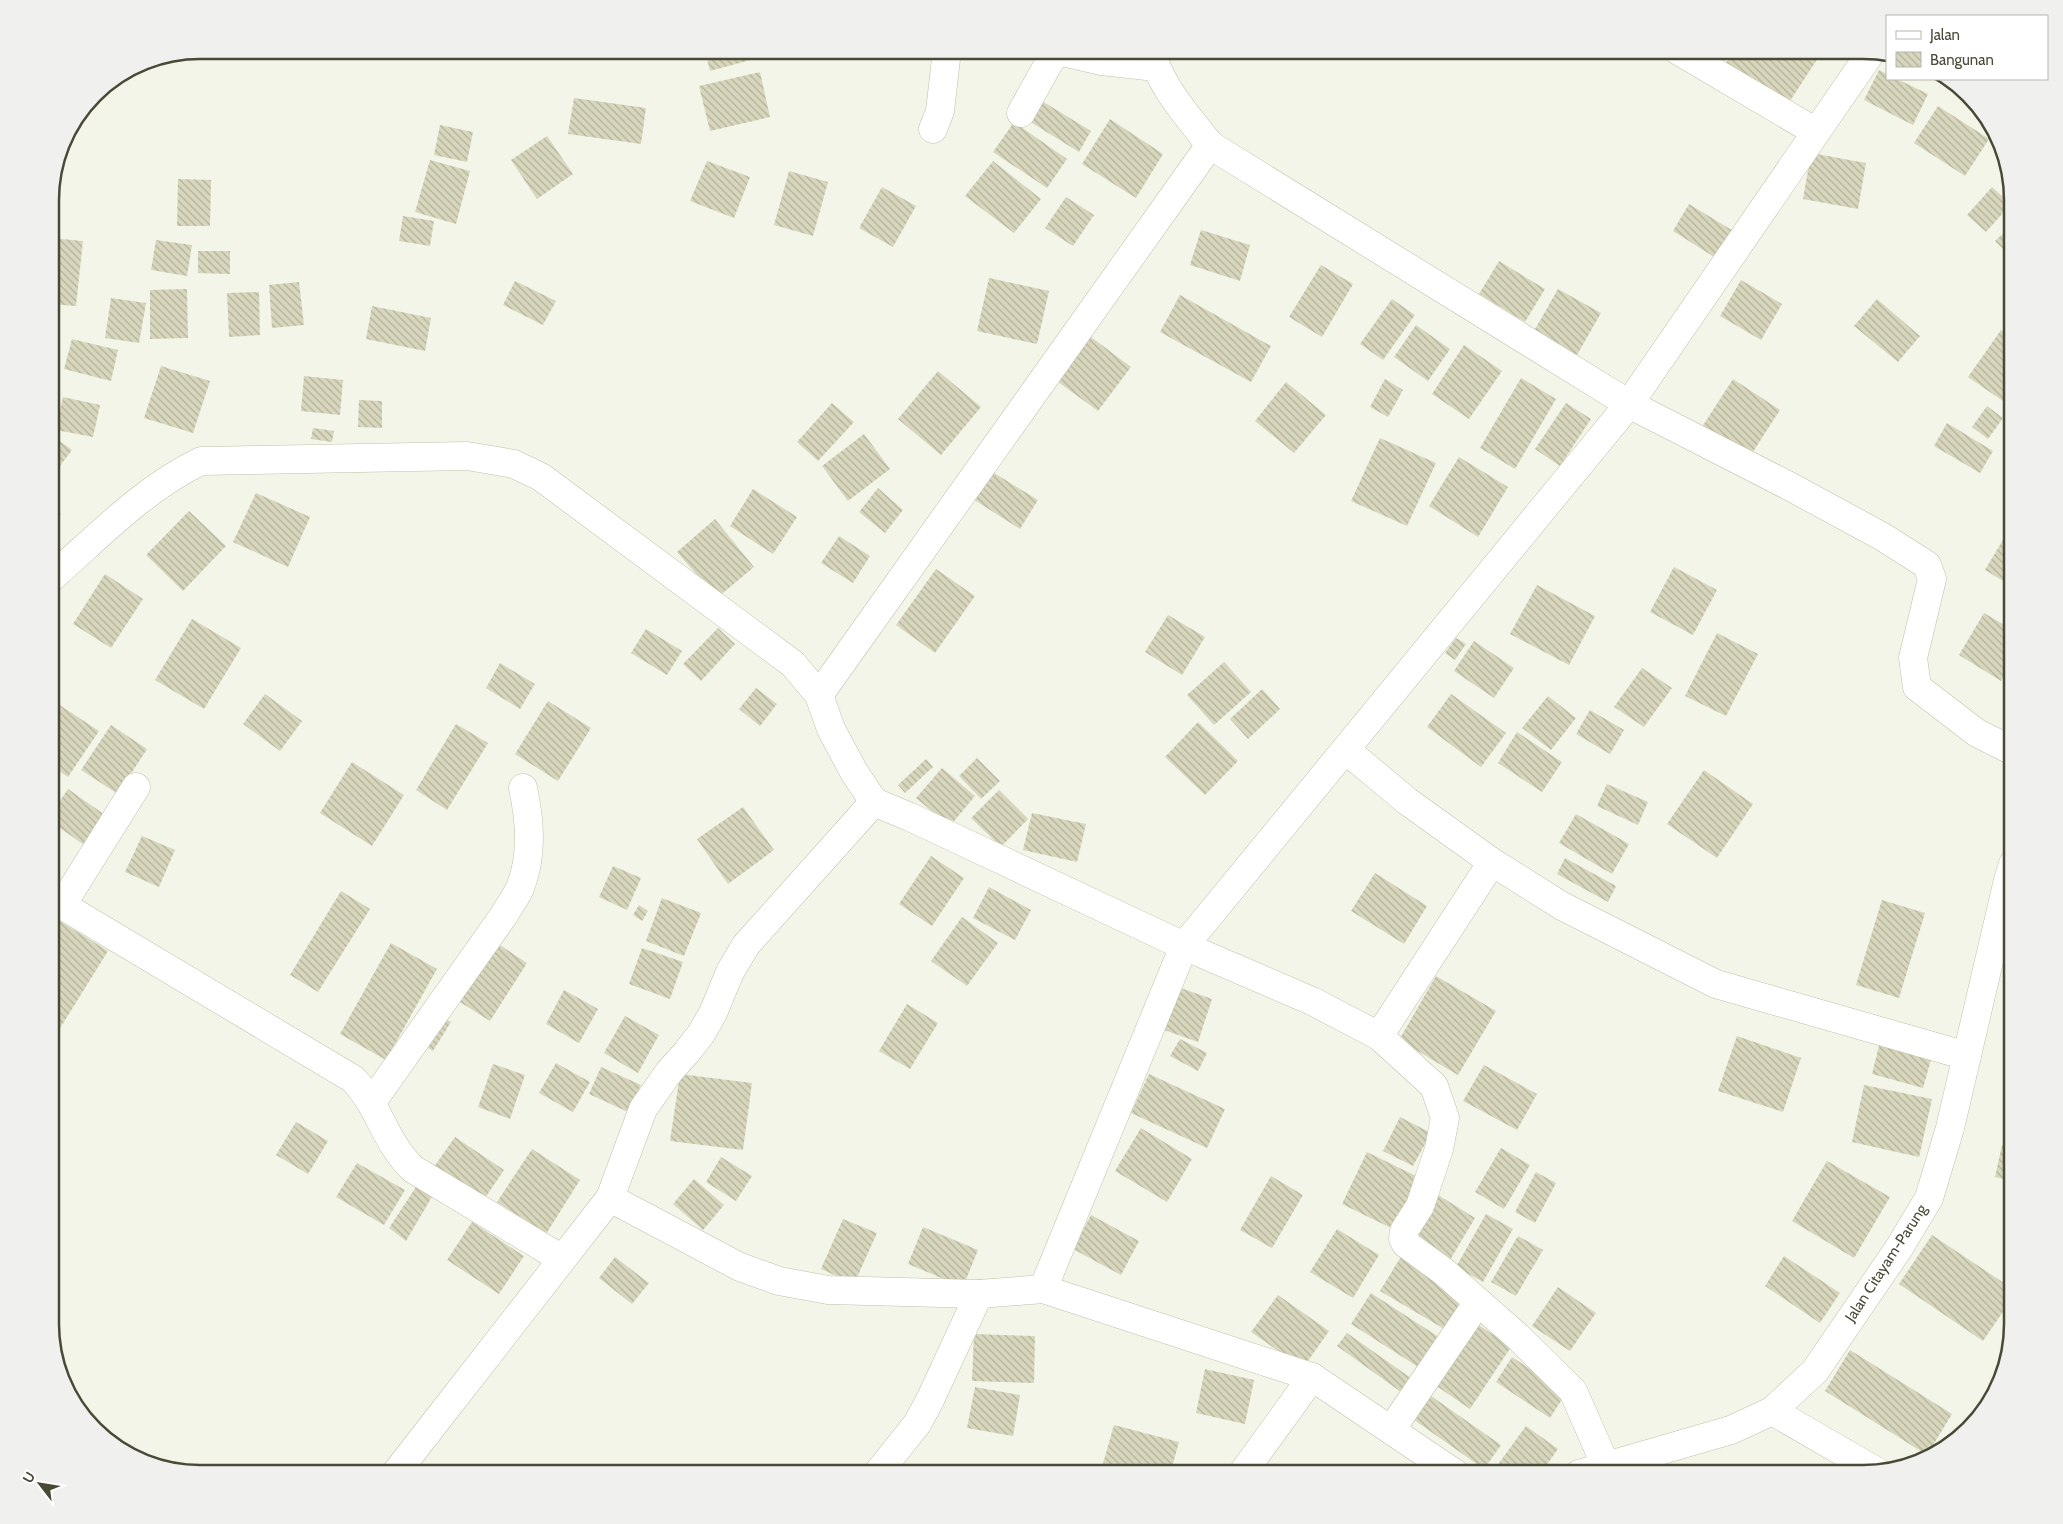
<svg xmlns="http://www.w3.org/2000/svg" width="2063" height="1524" font-family="Cabin,sans-serif">
<style>
.building{fill:url(#building-back-hatch)}
.lines{fill:none;stroke-linecap:round;stroke-linejoin:round}
.minor-casing{stroke:#c0c1aa;stroke-width:29}
.minor{stroke:#fff;stroke-width:28}
.labels{text-anchor:middle;dominant-baseline:central;stroke-width:4.5;stroke-linejoin:round;paint-order:stroke}
.street-label{font-size:15px;fill:#494936;stroke:#fff}
.rim{fill:none;stroke:#494936;stroke-width:2.5}
</style>
<defs>
<pattern id="building-back-hatch" width="6" height="6" patternUnits="userSpaceOnUse" patternTransform="scale(1.25)"><rect width="6" height="6" fill="#d8d7bd"/><path d="M-1 5l2 2M0 0l6 6M5-1l2 2" fill="none" stroke="#b1b09a"/></pattern>
</defs>
<rect width="100%" height="100%" fill="#f4f5e9"/>
<!-- building -->
<g class="building">
<path d="M705,50H756L758,58L710,71Z"/>
<path d="M1735,50H1818L1822,52L1788,104L1726,63Z"/>
<path d="M1879,70L1887,74V79H1897L1928,94L1913,125L1864,100Z"/>
<path d="M760,72L770,117L710,131L699,86Z"/>
<path d="M574,98L646,108L641,144L568,134Z"/>
<path d="M1037,98L1091,131L1079,152L1024,118Z"/>
<path d="M1938,106L1989,139L1965,176L1914,143Z"/>
<path d="M1110,119L1163,154L1136,198L1082,164Z"/>
<path d="M1014,122L1067,159L1047,188L993,152Z"/>
<path d="M440,125L473,132L467,162L434,155Z"/>
<path d="M547,136L573,174L537,199L511,160Z"/>
<path d="M1811,153L1866,163L1858,209L1803,199Z"/>
<path d="M430,160L470,171L456,224L415,212Z"/>
<path d="M707,161L750,177L734,218L690,201Z"/>
<path d="M993,161L1041,199L1014,233L965,196Z"/>
<path d="M789,171L828,182L813,236L774,225Z"/>
<path d="M178,179L211,180L210,226H177Z"/>
<path d="M882,187L916,206L893,247L859,228Z"/>
<path d="M1992,187L2011,204L1986,232L1967,215Z"/>
<path d="M1066,197L1094,215L1073,246L1045,228Z"/>
<path d="M1689,204L1735,232L1719,260L1673,231Z"/>
<path d="M403,216L434,221L430,246L399,241Z"/>
<path d="M2013,224V259L1995,241Z"/>
<path d="M1201,230L1250,245L1240,281L1190,265Z"/>
<path d="M50,238L83,241L76,306L50,304Z"/>
<path d="M156,240L192,245L187,276L151,270Z"/>
<path d="M198,251H230V274L198,273Z"/>
<path d="M1499,261L1545,289L1525,322L1479,294Z"/>
<path d="M1321,265L1353,284L1322,337L1289,317Z"/>
<path d="M989,278L1049,291L1037,344L977,331Z"/>
<path d="M1741,280L1782,304L1761,340L1720,316Z"/>
<path d="M515,281L556,301L543,325L503,305Z"/>
<path d="M299,282L304,325L272,328L269,285Z"/>
<path d="M187,289L188,338L150,339V290Z"/>
<path d="M1558,289L1601,313L1577,355L1534,331Z"/>
<path d="M259,292L260,335L229,337L227,293Z"/>
<path d="M1180,295L1271,346L1251,382L1160,332Z"/>
<path d="M111,298L146,303L139,343L105,338Z"/>
<path d="M1392,299L1415,315L1383,360L1360,344Z"/>
<path d="M1877,299L1920,336L1898,362L1854,326Z"/>
<path d="M372,306L431,318L425,351L366,339Z"/>
<path d="M1416,325L1450,349L1428,381L1394,357Z"/>
<path d="M2001,330L2013,339V408L1968,377Z"/>
<path d="M1087,334L1131,367L1098,411L1054,379Z"/>
<path d="M72,339L118,350L111,381L64,369Z"/>
<path d="M1464,345L1502,371L1469,419L1432,394Z"/>
<path d="M161,366L210,381L193,433L144,418Z"/>
<path d="M938,371L981,407L941,455L898,419Z"/>
<path d="M304,376L343,380L340,415L301,411Z"/>
<path d="M1521,378L1556,399L1515,469L1480,448Z"/>
<path d="M1385,379L1403,390L1388,417L1370,407Z"/>
<path d="M1733,379L1780,410L1749,458L1702,427Z"/>
<path d="M1286,382L1326,415L1294,453L1255,421Z"/>
<path d="M63,397L100,405L93,437L56,430Z"/>
<path d="M359,400L382,401V428L358,427Z"/>
<path d="M832,403L854,422L818,461L797,442Z"/>
<path d="M1566,403L1591,419L1560,466L1535,449Z"/>
<path d="M1987,406L2003,418L1988,439L1972,427Z"/>
<path d="M1947,423L1993,451L1980,473L1934,446Z"/>
<path d="M313,428L334,431L332,442L311,439Z"/>
<path d="M50,434L72,450L50,479Z"/>
<path d="M864,434L890,469L848,501L822,466Z"/>
<path d="M1380,438L1436,463L1407,526L1351,501Z"/>
<path d="M1459,457L1508,487L1478,537L1429,506Z"/>
<path d="M986,468L1038,500L1020,529L968,496Z"/>
<path d="M878,488L903,510L885,533L859,512Z"/>
<path d="M753,489L797,517L773,554L730,526Z"/>
<path d="M256,493L310,517L288,567L233,542Z"/>
<path d="M50,501L61,514L50,524Z"/>
<path d="M189,511L226,546L183,591L146,555Z"/>
<path d="M715,519L754,567L717,598L677,552Z"/>
<path d="M2013,523V587L1985,570Z"/>
<path d="M839,536L870,556L853,583L821,563Z"/>
<path d="M1674,567L1717,590L1693,635L1650,612Z"/>
<path d="M936,569L975,596L935,653L896,625Z"/>
<path d="M105,574L143,599L111,648L73,624Z"/>
<path d="M1537,585L1595,616L1569,665L1510,634Z"/>
<path d="M1984,613L2013,630V662L2001,681L1959,655Z"/>
<path d="M1168,615L1205,637L1182,675L1145,652Z"/>
<path d="M192,619L241,648L204,709L155,680Z"/>
<path d="M718,628L735,644L701,681L683,664Z"/>
<path d="M646,629L682,651L667,675L631,653Z"/>
<path d="M1717,633L1758,654L1726,716L1685,696Z"/>
<path d="M1456,638L1466,644L1455,660L1445,653Z"/>
<path d="M1474,641L1514,668L1494,698L1454,671Z"/>
<path d="M1224,662L1251,692L1214,725L1187,695Z"/>
<path d="M500,663L535,684L520,709L486,688Z"/>
<path d="M1642,668L1672,688L1644,727L1614,707Z"/>
<path d="M756,688L777,704L760,726L739,709Z"/>
<path d="M1262,689L1280,709L1248,739L1230,719Z"/>
<path d="M265,694L302,721L280,751L243,724Z"/>
<path d="M1451,694L1506,733L1481,767L1427,727Z"/>
<path d="M1548,696L1576,718L1551,750L1522,728Z"/>
<path d="M548,701L591,728L558,781L515,754Z"/>
<path d="M58,704L99,731L68,777L50,765V715Z"/>
<path d="M1590,710L1624,730L1610,754L1576,734Z"/>
<path d="M1198,722L1238,761L1205,795L1165,757Z"/>
<path d="M456,724L488,743L447,810L416,790Z"/>
<path d="M111,725L147,749L118,794L81,770Z"/>
<path d="M1517,732L1562,762L1542,792L1498,763Z"/>
<path d="M977,758L1000,781L981,799L959,776Z"/>
<path d="M926,759L933,767L905,793L898,785Z"/>
<path d="M352,762L404,795L372,846L320,813Z"/>
<path d="M942,768L975,796L950,826L916,798Z"/>
<path d="M1704,770L1753,804L1717,858L1667,824Z"/>
<path d="M1607,784L1648,802L1638,825L1597,806Z"/>
<path d="M68,789L108,817L87,847L50,821V815Z"/>
<path d="M999,790L1028,819L1001,847L971,818Z"/>
<path d="M743,807L774,850L728,884L697,839Z"/>
<path d="M1032,813L1086,824L1077,862L1023,850Z"/>
<path d="M1576,814L1629,844L1612,874L1559,843Z"/>
<path d="M142,836L175,850L159,887L125,872Z"/>
<path d="M931,856L964,878L932,926L899,904Z"/>
<path d="M1565,858L1616,886L1608,902L1557,874Z"/>
<path d="M613,866L641,878L627,910L599,897Z"/>
<path d="M1375,873L1427,906L1404,944L1351,911Z"/>
<path d="M989,887L1031,910L1015,940L973,918Z"/>
<path d="M341,891L370,909L318,992L290,975Z"/>
<path d="M662,898L701,913L684,956L646,941Z"/>
<path d="M1882,900L1925,913L1899,998L1856,985Z"/>
<path d="M639,905L648,911L642,921L633,915Z"/>
<path d="M50,915L108,951L54,1038L50,1036Z"/>
<path d="M962,917L998,943L967,986L931,961Z"/>
<path d="M391,943L437,969L386,1060L340,1034Z"/>
<path d="M498,944L527,963L490,1021L460,1002Z"/>
<path d="M642,948L683,962L670,999L629,984Z"/>
<path d="M1436,976L1496,1011L1458,1075L1399,1040Z"/>
<path d="M1175,986L1212,999L1198,1042L1161,1029Z"/>
<path d="M564,990L598,1009L579,1043L546,1024Z"/>
<path d="M907,1004L938,1023L910,1069L879,1051Z"/>
<path d="M439,1015L451,1022L433,1051L422,1044Z"/>
<path d="M625,1016L659,1035L638,1073L604,1053Z"/>
<path d="M1737,1036L1801,1058L1783,1112L1718,1091Z"/>
<path d="M1180,1039L1207,1053L1198,1071L1170,1056Z"/>
<path d="M1880,1042L1932,1056L1923,1088L1872,1074Z"/>
<path d="M556,1063L590,1082L573,1112L539,1093Z"/>
<path d="M493,1064L525,1075L510,1119L478,1107Z"/>
<path d="M1484,1065L1537,1094L1517,1130L1463,1101Z"/>
<path d="M601,1067L641,1085L628,1112L589,1094Z"/>
<path d="M680,1074L752,1083L743,1150L670,1141Z"/>
<path d="M1149,1074L1225,1109L1207,1148L1131,1113Z"/>
<path d="M1864,1085L1932,1099L1919,1157L1852,1142Z"/>
<path d="M1400,1117L1431,1133L1413,1166L1383,1151Z"/>
<path d="M296,1122L328,1141L308,1174L276,1155Z"/>
<path d="M1141,1128L1192,1159L1167,1202L1115,1171Z"/>
<path d="M455,1137L504,1170L483,1201L434,1167Z"/>
<path d="M2002,1145L2013,1148V1181L1995,1177Z"/>
<path d="M1501,1148L1530,1165L1504,1209L1475,1192Z"/>
<path d="M532,1149L580,1180L546,1234L497,1202Z"/>
<path d="M1367,1152L1420,1178L1395,1230L1342,1204Z"/>
<path d="M721,1157L752,1176L736,1201L706,1182Z"/>
<path d="M1827,1161L1890,1197L1854,1258L1792,1221Z"/>
<path d="M357,1163L405,1190L384,1225L336,1197Z"/>
<path d="M1536,1172L1556,1183L1535,1223L1515,1212Z"/>
<path d="M1271,1176L1303,1195L1272,1248L1240,1230Z"/>
<path d="M694,1179L724,1205L703,1230L673,1204Z"/>
<path d="M416,1187L433,1195L406,1241L389,1228Z"/>
<path d="M1435,1193L1475,1218L1450,1260L1409,1236Z"/>
<path d="M1486,1214L1513,1229L1483,1282L1456,1267Z"/>
<path d="M1091,1215L1139,1241L1121,1275L1073,1249Z"/>
<path d="M843,1219L877,1233L854,1284L821,1269Z"/>
<path d="M472,1222L524,1256L499,1294L447,1260Z"/>
<path d="M923,1227L978,1250L963,1287L908,1264Z"/>
<path d="M1337,1229L1379,1255L1353,1298L1310,1272Z"/>
<path d="M1932,1235L2013,1289V1297L1983,1341L1899,1284Z"/>
<path d="M1518,1236L1543,1250L1516,1296L1491,1282Z"/>
<path d="M1402,1255L1467,1294L1446,1330L1380,1291Z"/>
<path d="M1784,1256L1840,1293L1820,1323L1765,1286Z"/>
<path d="M615,1257L649,1283L632,1304L599,1278Z"/>
<path d="M1558,1287L1596,1313L1570,1351L1532,1326Z"/>
<path d="M1371,1293L1445,1341L1426,1372L1351,1324Z"/>
<path d="M1278,1295L1329,1331L1303,1368L1251,1332Z"/>
<path d="M1476,1323L1511,1347L1470,1409L1435,1385Z"/>
<path d="M1347,1333L1418,1383L1408,1397L1337,1346Z"/>
<path d="M974,1334L1035,1336L1034,1383L972,1381Z"/>
<path d="M1850,1350L1952,1414L1927,1455L1825,1391Z"/>
<path d="M1512,1357L1566,1393L1550,1418L1496,1382Z"/>
<path d="M1205,1369L1254,1380L1245,1424L1196,1413Z"/>
<path d="M975,1387L1020,1395L1013,1436L967,1428Z"/>
<path d="M1424,1391L1501,1445L1484,1469L1407,1415Z"/>
<path d="M1114,1425L1179,1442L1170,1474H1100Z"/>
<path d="M1526,1426L1558,1449L1540,1474H1491Z"/>
</g>
<g class="lines">
<defs>
<g id="minor">
<path d="M1151,50C1160,87 1188,116 1210,145L1629,404L1791,487L1883,537L1927,565L1932,579L1913,658L1917,687L1977,733L2013,751"/>
<path d="M1677,50L1816,132"/>
<path d="M1021,113L1050,61L1055,55L1063,52L1102,61L1156,67"/>
<path d="M933,129L940,111L947,50"/>
<path d="M50,579C98,537 143,489 201,461L467,456L514,464L541,477L793,664L819,695L831,729L854,772L874,802L910,817L1184,946L1312,1001L1379,1036L1434,1086L1445,1118L1439,1149L1420,1206L1404,1231L1403,1239L1406,1244L1443,1271L1517,1336L1573,1391L1606,1466"/>
<path d="M819,695L1210,145"/>
<path d="M1346,750L1407,801L1492,862L1562,906L1716,984L1967,1056"/>
<path d="M50,898L353,1079C380,1107 385,1143 413,1169L562,1259"/>
<path d="M62,905L136,787"/>
<path d="M1379,1036L1492,862"/>
<path d="M372,1102L504,915C509,906 516,897 520,888C533,855 530,821 523,788"/>
<path d="M610,1198L740,1267L779,1281L828,1290L979,1294L1043,1289L1312,1377L1456,1474"/>
<path d="M1043,1289L1184,946L1629,404L1872,51"/>
<path d="M1772,1411L1876,1471"/>
<path d="M1391,1430L1478,1302"/>
<path d="M395,1474L610,1198L643,1109L669,1072L686,1053L701,1034L713,1013L730,972L746,945L874,802"/>
<path d="M877,1474L917,1424L930,1400L979,1294"/>
<path d="M1242,1474L1312,1377"/>
<path d="M1579,1474L1731,1430L1772,1411L1815,1371L1899,1248L1929,1198L1950,1128L2008,880L2013,864"/>
</g>
</defs>
<!-- minor casing -->
<use href="#minor" class="minor-casing"/>
<!-- minor -->
<use href="#minor" class="minor"/>
</g>
<g class="labels">
<!-- street labels -->
<g class="street-label">
<text transform="translate(1886 1263) rotate(-57)">Jalan Citayam-Parung</text>
</g>
</g>
<!-- crop -->
<path d="M0 0H2063V1524H0ZM200 59H1863A141 141 0 0 1 2004 200V1324A141 141 0 0 1 1863 1465H200A141 141 0 0 1 59 1324V200A141 141 0 0 1 200 59Z" fill="#f0f0ef" fill-rule="evenodd"/>
<path class="rim" d="M200 59H1863A141 141 0 0 1 2004 200V1324A141 141 0 0 1 1863 1465H200A141 141 0 0 1 59 1324V200A141 141 0 0 1 200 59Z"/>
<!-- legend -->
<rect x="1886" y="15" width="162" height="65" fill="#ffffff" stroke="#b6b6af"/>
<rect x="1896" y="31" width="25" height="8" fill="#ffffff" stroke="#b6b6af"/>
<text x="1930" y="40" font-size="15" fill="#494936">Jalan</text>
<rect x="1896" y="52" width="25" height="15" fill="url(#building-back-hatch)" stroke="#b6b6af"/>
<text x="1930" y="65" font-size="15" fill="#494936">Bangunan</text>
<!-- north arrow -->
<g transform="translate(40 1484) rotate(301)" stroke="#ffffff" stroke-width="4" paint-order="stroke">
<path d="M0-4L9 19L0 12L-9 19Z" fill="#494936"/>
<text y="-8" font-size="14" font-weight="bold" text-anchor="middle" fill="#494936">U</text>
</g>
</svg>
